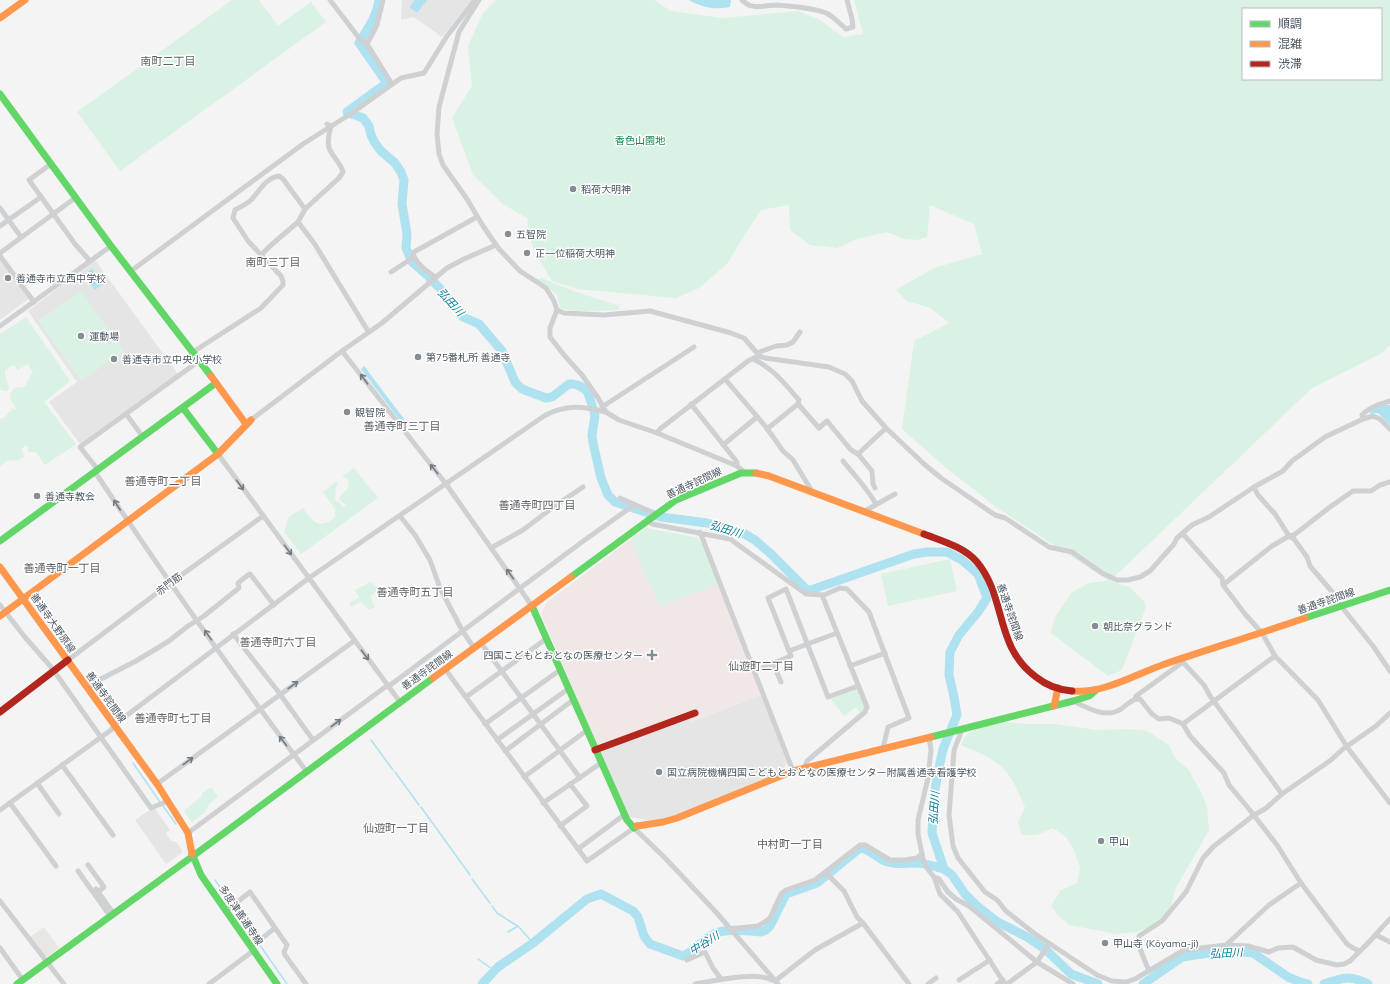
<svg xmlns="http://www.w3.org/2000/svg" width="1390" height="984" font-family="Mulish,'Noto Sans JP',sans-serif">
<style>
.commercial{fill:#e8e7e3}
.education{fill:#e6e5e6}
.medical{fill:#f1e7e6}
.green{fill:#d9f2e3;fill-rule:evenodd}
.water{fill:#aee2f0}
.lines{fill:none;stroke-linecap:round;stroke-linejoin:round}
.stream{stroke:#aee2f0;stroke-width:1.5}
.river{stroke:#aee2f0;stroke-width:9}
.street{stroke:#ced0d2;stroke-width:5}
.fast{stroke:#63d668;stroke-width:7}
.slow{stroke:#ff974d;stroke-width:7}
.jam{stroke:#b3261e;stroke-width:7}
.oneway{stroke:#727b83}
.poi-dot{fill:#868d94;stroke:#fff;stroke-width:1.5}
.labels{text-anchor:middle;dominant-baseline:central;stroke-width:3;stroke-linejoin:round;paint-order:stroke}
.park-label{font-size:10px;fill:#17864f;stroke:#fff}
.poi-label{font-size:10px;fill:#4a5661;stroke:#fff;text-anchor:start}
.street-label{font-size:10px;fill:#4a5661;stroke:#fff}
.neighbourhood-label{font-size:11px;fill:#5f6368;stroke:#fff}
.water-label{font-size:11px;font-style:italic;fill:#0c7c9b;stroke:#fff}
</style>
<rect width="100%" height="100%" fill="#f4f4f4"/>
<!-- commercial -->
<path class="commercial" d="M44,927L59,948L48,956H44L30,937Z"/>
<!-- education -->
<g class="education">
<path d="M401,0H472L442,37L414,17L401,20L402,2Z"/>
<path d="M0,258L30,298L0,320Z"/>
<path d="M95,260L178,374L80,444L49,402L77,382L28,311Z"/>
<path d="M761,695L787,763L782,771L720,798L667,818L648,820L628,817L600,754V752L689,717L691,723L693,721Z"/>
<path d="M154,807L170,830L166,833L171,841L176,842L182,850V853L166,864L135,820Z"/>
</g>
<!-- medical -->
<path class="medical" d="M646,528L698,538L704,548L761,695L693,721L692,724L689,717L600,752L541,614L546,603Z"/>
<!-- green -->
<g class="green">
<path d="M232,0H259L278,26L311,2L326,22L120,171L77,112Z"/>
<path d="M496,0H654L671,11L723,18L798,11L820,20L843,37L863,34L854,0H1390V345L1382,353L1312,388L1110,581L1129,587L1144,601L1146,607L1122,670L1108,676L1051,633L1054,619L1071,593L1089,583L1109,581L996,507L945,467L902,429L914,341L949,323L931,308L907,301L896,290L934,268L982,254L974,224L930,205L927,237L917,240L904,239L887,232L857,239L837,248L810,245L790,230L789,205L761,210L747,231L727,264L699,288L676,298L578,289L552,281L534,251L530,238L527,218L503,204L473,175L452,118L472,86L468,46L483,13ZM1243,9H1381V79H1243Z"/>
<path d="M542,278L573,291L620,306L618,310C598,311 579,313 560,308L557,295L537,279Z"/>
<path d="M81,291L124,351L81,381L38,321Z"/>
<path d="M26,317L70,381L44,402L76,444L45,465L36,452H29L27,446H24L22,450L24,457L17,461L9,460L0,466V419L5,417L13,408L15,410L16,409L11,400L10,394L16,387L23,388C29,383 28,377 33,372L28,364L18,370L14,365L5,370V375L9,387L8,391H4L0,389V334Z"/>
<path d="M354,468L378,498L301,554L284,532L288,518L303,508C312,522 320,530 335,517V509L323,492L336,482L338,483C334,490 336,494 335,500L342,505V507L346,506L345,503H343L339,498L349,487L348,479L342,477Z"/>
<path d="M646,528L698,538L704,548L718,584L660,606L647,578L631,539Z"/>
<path d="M950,559L957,591L888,606L881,574Z"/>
<path d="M371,582L379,590L370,596L375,607L369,610L361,601L351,607L349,603L359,598L355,590Z"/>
<path d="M855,689L858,690L865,707L864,710L860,713L856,707L844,716L831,699Z"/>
<path d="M1007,722L1025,724H1056L1097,730L1130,729L1147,731L1169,745L1175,758L1188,769L1201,792L1207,807L1209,830L1176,888L1171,906L1163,920L1153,926L1136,932L1117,934L1069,925L1060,917L1051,906L1061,890L1077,883L1080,868L1074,850L1067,838L1053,828L1037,835H1022L1018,823L1025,807C1018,792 1011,773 997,763C986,755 973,750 961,745C968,726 989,726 1007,722Z"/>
<path d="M210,788H212L218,797L211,802L205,810V812L192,822L184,811L202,796L201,794Z"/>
</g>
<!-- water -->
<g class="water">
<path d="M415,0H427L417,13L409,7Z"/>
<path d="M689,0H731L730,7C714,10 703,8 689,0Z"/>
<path d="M92,269L103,284L95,290L84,275Z"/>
<path d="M364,366L404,419L401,422L361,369Z"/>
<path d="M1383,405H1390V425L1378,413L1370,414V411Z"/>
</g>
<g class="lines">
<!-- stream -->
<g class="stream">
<path d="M371,740L393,770"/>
<path d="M133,763L160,802"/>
<path d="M395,772L419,805"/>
<path d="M163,806L176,824"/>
<path d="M421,807L470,875"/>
<path d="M472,879L490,903"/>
<path d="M215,880L232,904"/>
<path d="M492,906L497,913L519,927L533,943"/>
<path d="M234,908L257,941"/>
<path d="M508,932L518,926"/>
<path d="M259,944L287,984"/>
<path d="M478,959L495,971"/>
</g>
<!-- river -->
<g class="river">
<path d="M379,0C377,17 367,29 359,43L387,83L347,112L363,118L369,126L371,135L375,143L381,151L395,163L401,172L404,180L402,204L407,234L406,248L412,262L429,277L448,297L463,317L479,324L502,351L515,382L522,389L546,398L552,397L569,384H573L580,386L587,391L589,396L595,415L592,435L593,443L601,478L608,495L615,502L661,517L707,523L743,533L755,540L771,554L808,591L914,554L927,552H947L962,560L978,574L987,598L978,612L959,635L950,652L949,675L954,697L957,715L943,749L940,763L934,795L932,833L944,869L952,875L965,894L976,905L996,921L1027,937L1045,949L1071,974L1098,984"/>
<path d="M482,984L498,967L533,943L587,899L601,894L633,911L638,917L644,936L650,944L683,956C695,951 702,940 714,934C724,928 748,931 761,932L766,930L770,926L786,894L817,883L860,848C870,848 878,860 888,862C897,865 907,863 916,863C926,863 935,867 944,869"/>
<path d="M1143,984L1182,957L1215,952L1233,951L1253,953L1288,977L1300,982L1308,984"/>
<path d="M1324,984C1343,978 1349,974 1368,984"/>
</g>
<!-- street -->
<g class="street">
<path d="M330,0L359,38L367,44L392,84"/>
<path d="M479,0L459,32L439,107L437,134L439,154L443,165L467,199L483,226L499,249L520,271L546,288L554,301L557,310L550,328V337L564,355L582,375L598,398L606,412L619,420L657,433L737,466L744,472"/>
<path d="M742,0C752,11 765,5 777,5C791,6 813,8 826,13C833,16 840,24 846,29L853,27L852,19L847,0"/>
<path d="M367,44L377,25L383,0"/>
<path d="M327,124L331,126C329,134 326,145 331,152C335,159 341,164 343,172L339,178L305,209L298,222L314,243L368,331"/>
<path d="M51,164L29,180L75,244L90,261"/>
<path d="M0,208L21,237"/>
<path d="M0,226L41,197"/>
<path d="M0,253L75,198"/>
<path d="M262,254L270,246L298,222"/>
<path d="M0,256L34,302"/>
<path d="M131,271L303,144L352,113L401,78L424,73L447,36L475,0"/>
<path d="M391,272L414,257"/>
<path d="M435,277C427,271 417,265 413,254L414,252L477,217"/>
<path d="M557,310L564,313L604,315L650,311L731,333L744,338L757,353L758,356"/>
<path d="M0,326L111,246"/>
<path d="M342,351L446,484L532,606"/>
<path d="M193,352L261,308L283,285V281L281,276L248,241L233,218L235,210C240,207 247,204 251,200C260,191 265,178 279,176L283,179L305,209"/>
<path d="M757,353L776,346L787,345L793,342L800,332"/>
<path d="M753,359C774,369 784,383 799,400L798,404"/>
<path d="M725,379L766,427L783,451L793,460L813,493"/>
<path d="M691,404L737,462V466"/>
<path d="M602,407L694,347"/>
<path d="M126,414L143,437"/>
<path d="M1363,419L1362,415C1369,407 1380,404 1390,401"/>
<path d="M251,420L342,351L382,323L447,268L464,259L496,245"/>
<path d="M767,429L798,404L819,428L827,421L851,450L858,454L886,428"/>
<path d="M657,433L660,429L748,361L758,356L765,358L829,367L845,374L852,381L862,401L886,428L924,464L941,478L995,515L1005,518L1049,547L1072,552L1102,573L1117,580H1128L1140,577L1150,571L1174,544L1177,538L1192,525L1209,517L1254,487L1283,471L1292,461L1325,437L1363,419L1373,416L1380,419L1390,429"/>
<path d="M723,445L757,417"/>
<path d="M218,454L400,702"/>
<path d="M858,454L872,471L873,484L875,488"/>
<path d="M843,461C855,476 867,488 876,504"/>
<path d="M98,470L80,447L199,361"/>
<path d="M95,472C163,574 233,674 307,772"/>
<path d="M1254,487L1258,495L1275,514L1289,536L1294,539L1307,557L1310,566L1334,594L1341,606L1373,646L1390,671"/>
<path d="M620,498L656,514"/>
<path d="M863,512L895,494"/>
<path d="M400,516L415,535L430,560L440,588L462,630L474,648"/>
<path d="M647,520L652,524L730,539L806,594L824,595L840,588L847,589L869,612L909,718L888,727L883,748"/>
<path d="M700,532L793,771"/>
<path d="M1183,534L1222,578L1223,585L1245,614L1262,633L1275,656L1318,700L1347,747L1390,803"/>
<path d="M491,548L523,530L552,508L583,487"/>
<path d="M1223,585L1272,546L1289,536L1294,535L1330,507L1353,491H1371L1380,485L1390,482"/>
<path d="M0,605L24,636L51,667L53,672"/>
<path d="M233,634L277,690L313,740"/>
<path d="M481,643L580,778"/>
<path d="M789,651L837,633"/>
<path d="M1180,659L1204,685L1210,696L1282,794"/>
<path d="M68,660L169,584L263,516"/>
<path d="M773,663L781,682"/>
<path d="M850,666L885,653"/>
<path d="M445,669L587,861L634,828L665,858L715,911L778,984"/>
<path d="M54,671L151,808L168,801"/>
<path d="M754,671L791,656L768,598L786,589L828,697L858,686"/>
<path d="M389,686L582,542L634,505"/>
<path d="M88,689L97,681L136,661L169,641L188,626L204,616L239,588L238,583L248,575L250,574L274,605"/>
<path d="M466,697L546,639"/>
<path d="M1135,699L1136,696L1183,662"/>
<path d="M1073,701C1087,708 1107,719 1121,709C1127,705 1132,698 1140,699L1152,714L1159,719L1169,718L1183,724L1190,736L1224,773L1229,785L1249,809L1277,845L1301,883L1347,944L1353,948L1360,951C1371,941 1380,929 1390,919"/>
<path d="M485,724L560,670"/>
<path d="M1183,724L1275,656"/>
<path d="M962,729C960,737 956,743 954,751L949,815L953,846L958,858L985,892L997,900L1006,911L1035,934L1097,975L1112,981L1126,982L1135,979L1184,950L1226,945L1269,905L1301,883"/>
<path d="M929,737L931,750L928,778L918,820V834L923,859L927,868L934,877L940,894L958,912L1005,984"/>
<path d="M497,740L568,689"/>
<path d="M505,751L573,700"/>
<path d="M62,765L113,835"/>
<path d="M804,769L807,761L865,712L867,707L822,595"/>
<path d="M524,777L586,731"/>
<path d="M37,783L59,814"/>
<path d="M157,784L354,641"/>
<path d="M10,803L56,866"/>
<path d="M543,803L601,763"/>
<path d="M0,810L111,730L114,725L309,578L544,416C566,404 583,406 606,412"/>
<path d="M560,826L587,806L570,784"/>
<path d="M188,833L388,685"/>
<path d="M578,849L624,815"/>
<path d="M88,865L104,887L98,892"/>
<path d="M78,871L110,916"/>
<path d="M826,873L844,891L857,917L863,923"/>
<path d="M934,877L939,879L948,892L956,899L969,906L1037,962L1073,984"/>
<path d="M96,889L114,914"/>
<path d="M0,901L64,984"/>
<path d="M226,911L250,892L287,945L284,952L285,955L306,984"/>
<path d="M729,929L758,926L766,921L770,918L781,894L786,890L815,880L860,845H865L890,860H905L917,858L922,854"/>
<path d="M1376,935L1390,942"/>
<path d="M1226,945L1248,946L1269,952L1278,948L1293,947L1316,960L1337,965L1344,964L1350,961L1360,951"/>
<path d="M251,947L275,928"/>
<path d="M0,948L23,980"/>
<path d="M687,960L705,952L713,968L721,979"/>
<path d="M1149,971L1138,944L1139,936L1162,921L1186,892L1203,858L1214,846L1254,815L1265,809L1282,794L1331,760L1343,749L1376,726L1390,713"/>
<path d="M959,980L990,960"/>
<path d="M775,981L815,950L863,923L909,984"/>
<path d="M209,984L253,951"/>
<path d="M695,984C714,981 756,971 772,980"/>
<path d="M928,984L936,978"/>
<path d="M997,984L1003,980"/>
<path d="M1007,984L1037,962L1049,944"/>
</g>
<!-- fast -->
<g class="fast">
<path d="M0,94L111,246L211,376"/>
<path d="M183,408L218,454"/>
<path d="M0,541L216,383"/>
<path d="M571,577L676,500L741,473H756"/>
<path d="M532,606L627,820L634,828L637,826"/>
<path d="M1305,618L1390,590"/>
<path d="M931,737L1073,701L1089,696L1096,690"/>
<path d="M192,854L193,856L433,678"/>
<path d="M17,984L193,856L201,875L277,984"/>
</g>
<!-- slow -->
<g class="slow">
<path d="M0,18L25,0"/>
<path d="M211,376L246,424"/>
<path d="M756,473L769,476L924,534"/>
<path d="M0,567L157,784L188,833L192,854"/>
<path d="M0,616L218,454L251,420"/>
<path d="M433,678L571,577"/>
<path d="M1072,691C1104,694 1136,674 1165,664C1212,648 1259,634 1305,618"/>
<path d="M1054,706L1058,688"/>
<path d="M637,826L663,822L677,818L793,771L931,737"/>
</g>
<!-- jam -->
<g class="jam">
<path d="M924,534C942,541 964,547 977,562C1007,598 994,646 1036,677C1046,685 1059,690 1072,691"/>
<path d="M0,712L68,660"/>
<path d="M595,750L695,713"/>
</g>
</g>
<!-- one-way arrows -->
<defs><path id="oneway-shaft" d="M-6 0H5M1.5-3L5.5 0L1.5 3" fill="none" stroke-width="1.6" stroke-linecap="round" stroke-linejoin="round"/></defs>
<g class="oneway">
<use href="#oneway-shaft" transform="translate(364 379) rotate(-127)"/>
<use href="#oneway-shaft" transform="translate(434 469) rotate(-129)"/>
<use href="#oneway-shaft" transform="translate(240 485) rotate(54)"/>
<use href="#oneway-shaft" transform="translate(117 505) rotate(-123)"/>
<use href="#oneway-shaft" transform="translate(288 550) rotate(54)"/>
<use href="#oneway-shaft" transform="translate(510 574) rotate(-125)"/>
<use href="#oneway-shaft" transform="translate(208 635) rotate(-125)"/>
<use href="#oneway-shaft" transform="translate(365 655) rotate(53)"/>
<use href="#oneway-shaft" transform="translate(293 685) rotate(-36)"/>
<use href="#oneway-shaft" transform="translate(336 723) rotate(-37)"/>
<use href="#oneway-shaft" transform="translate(283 741) rotate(-127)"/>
<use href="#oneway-shaft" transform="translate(188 761) rotate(-36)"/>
</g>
<!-- markers -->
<g class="poi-dot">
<circle cx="573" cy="189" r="4"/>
<circle cx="508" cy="234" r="4"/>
<circle cx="527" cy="253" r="4"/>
<circle cx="8" cy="278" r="4"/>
<circle cx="81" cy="336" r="4"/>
<circle cx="418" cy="357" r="4"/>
<circle cx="114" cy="359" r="4"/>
<circle cx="347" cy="412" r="4"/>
<circle cx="37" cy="496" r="4"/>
<circle cx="1095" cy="626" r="4"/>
<path d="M650 649h4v4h4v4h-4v4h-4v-4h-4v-4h4z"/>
<circle cx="659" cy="772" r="4"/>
<circle cx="1101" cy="841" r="4"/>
<circle cx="1105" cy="943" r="4"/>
</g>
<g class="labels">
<!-- park labels -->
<g class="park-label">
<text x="640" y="140">香色山園地</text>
</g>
<!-- poi labels -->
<g class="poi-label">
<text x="581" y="189">稻荷大明神</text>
<text x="516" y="234">五智院</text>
<text x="535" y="253">正一位稲荷大明神</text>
<text x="16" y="278">善通寺市立西中学校</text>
<text x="89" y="336">運動場</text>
<text x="426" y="357">第75番札所 善通寺</text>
<text x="122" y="359">善通寺市立中央小学校</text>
<text x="355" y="412">観智院</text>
<text x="45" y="496">善通寺教会</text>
<text x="1103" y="626">朝比奈グランド</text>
<text x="643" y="655" text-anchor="end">四国こどもとおとなの医療センター</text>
<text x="667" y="772">国立病院機構四国こどもとおとなの医療センター附属善通寺看護学校</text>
<text x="1109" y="841">甲山</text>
<text x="1113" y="943">甲山寺 (Kōyama-ji)</text>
</g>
<!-- street labels -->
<g class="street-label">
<text transform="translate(694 483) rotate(-25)">善通寺詫間線</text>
<text transform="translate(169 584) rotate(-37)">赤門筋</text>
<text transform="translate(1326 601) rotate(-19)">善通寺詫間線</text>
<text transform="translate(1010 612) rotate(71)">善通寺詫間線</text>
<text transform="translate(53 623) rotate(55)">善通寺大野原線</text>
<text transform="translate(427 670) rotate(-36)">善通寺詫間線</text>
<text transform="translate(106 697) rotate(54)">善通寺詫間線</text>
<text transform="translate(241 915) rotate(56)">多度津善通寺線</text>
</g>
<!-- neighbourhood labels -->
<g class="neighbourhood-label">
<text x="168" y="61">南町二丁目</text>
<text x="273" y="262">南町三丁目</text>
<text x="402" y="426">善通寺町三丁目</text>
<text x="163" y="481">善通寺町二丁目</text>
<text x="537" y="505">善通寺町四丁目</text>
<text x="62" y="568">善通寺町一丁目</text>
<text x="415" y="592">善通寺町五丁目</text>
<text x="278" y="642">善通寺町六丁目</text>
<text x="761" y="666">仙遊町二丁目</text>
<text x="173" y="718">善通寺町七丁目</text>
<text x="396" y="828">仙遊町一丁目</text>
<text x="790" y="844">中村町一丁目</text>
</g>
<!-- water labels -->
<g class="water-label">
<text transform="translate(451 302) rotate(48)">弘田川</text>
<text transform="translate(726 529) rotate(17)">弘田川</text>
<text transform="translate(934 808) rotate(-86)">弘田川</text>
<text transform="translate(704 943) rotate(-32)">中谷川</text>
<text transform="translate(1226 953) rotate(-3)">弘田川</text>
</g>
</g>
<!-- legend -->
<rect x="1242" y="8" width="140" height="72" fill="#ffffff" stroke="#b7bbc0"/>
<rect x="1250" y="21" width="20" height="6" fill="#63d668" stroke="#b7bbc0"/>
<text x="1278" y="28" font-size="12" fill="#4a5661">順調</text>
<rect x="1250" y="41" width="20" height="6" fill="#ff974d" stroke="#b7bbc0"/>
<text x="1278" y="48" font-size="12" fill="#4a5661">混雑</text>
<rect x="1250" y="61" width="20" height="6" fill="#b3261e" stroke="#b7bbc0"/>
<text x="1278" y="68" font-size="12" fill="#4a5661">渋滞</text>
</svg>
